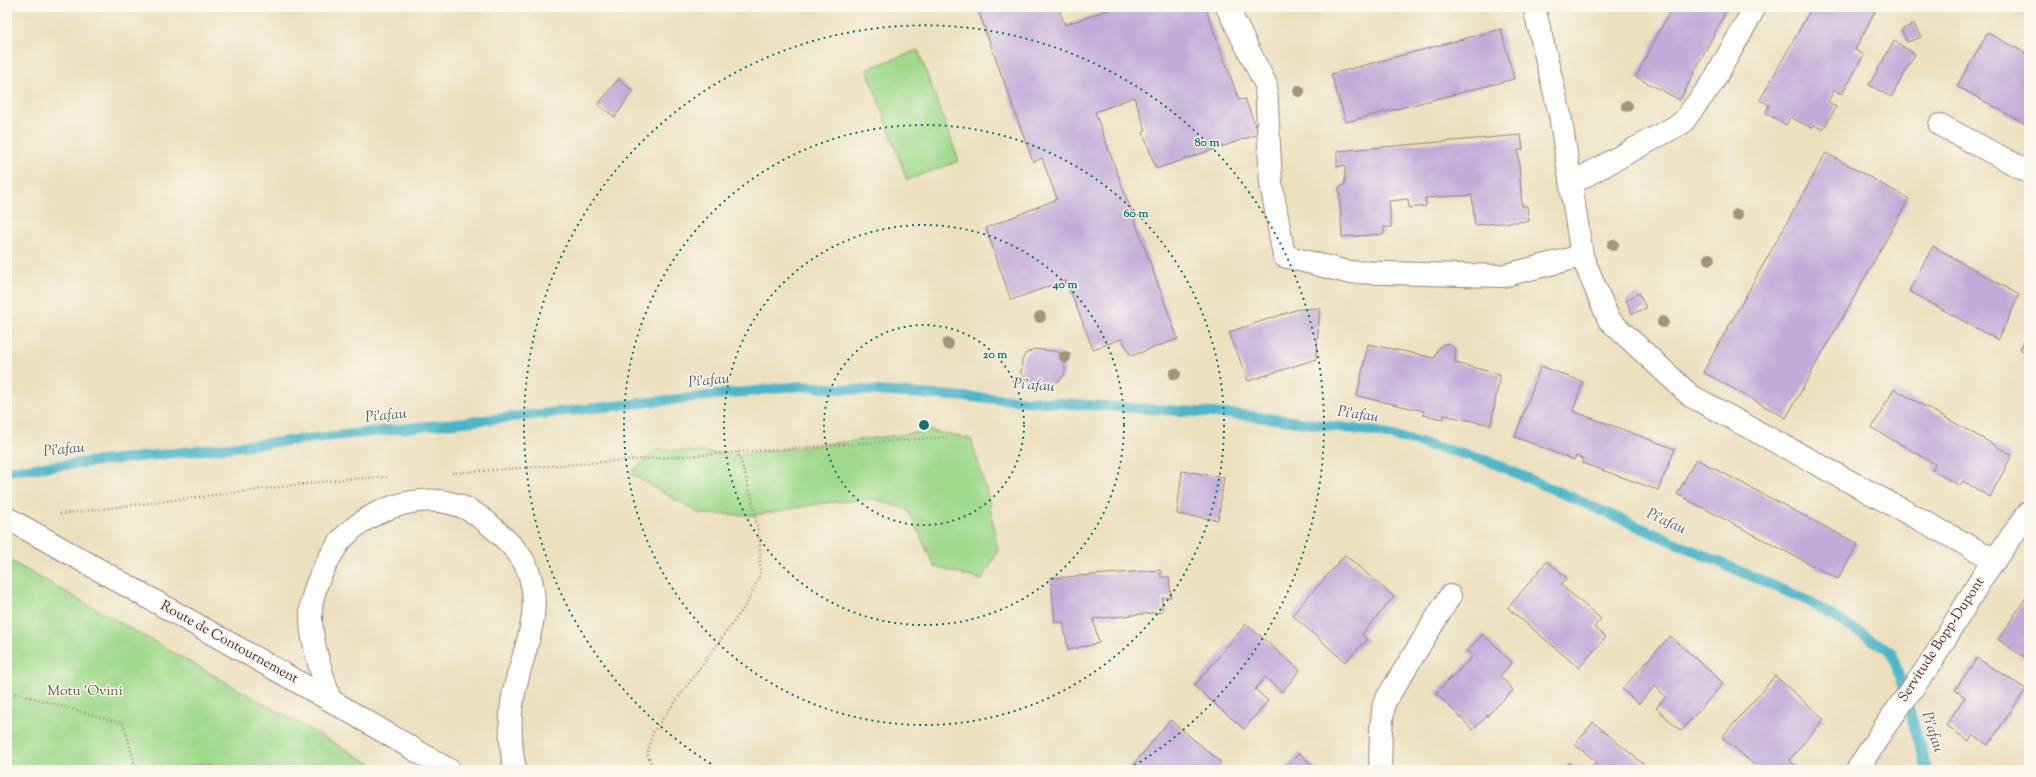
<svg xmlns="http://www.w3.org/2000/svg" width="2036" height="777" font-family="'Sorts Mill Goudy',serif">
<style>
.green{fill:#9fd98c;stroke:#747c5c}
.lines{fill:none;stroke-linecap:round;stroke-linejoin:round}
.stream{stroke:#4bb6c9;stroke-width:10}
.building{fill:#c2abd9}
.minor-casing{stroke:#9b8075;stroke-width:24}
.path{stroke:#9b8075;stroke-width:2.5;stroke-dasharray:1 3;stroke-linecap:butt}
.minor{stroke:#fff;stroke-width:22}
.tree{fill:#a1957e}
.ring{fill:none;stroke:#0f766e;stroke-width:2;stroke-dasharray:2 4}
.labels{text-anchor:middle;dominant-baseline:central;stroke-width:3;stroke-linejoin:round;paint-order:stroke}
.street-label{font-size:14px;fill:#4a1f2b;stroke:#fbf7ec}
.park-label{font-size:14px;fill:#645748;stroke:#fbf7ec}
.water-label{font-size:15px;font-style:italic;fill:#4a5b6a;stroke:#fbf7ec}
.centre{fill:#0f766e;stroke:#fbf7ec;stroke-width:2}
.ring-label{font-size:12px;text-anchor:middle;font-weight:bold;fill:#0f766e;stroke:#fbf7ec;stroke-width:3;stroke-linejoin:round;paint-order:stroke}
</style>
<rect width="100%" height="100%" fill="#fbf7ec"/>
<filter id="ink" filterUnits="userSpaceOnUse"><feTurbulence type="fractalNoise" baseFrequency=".025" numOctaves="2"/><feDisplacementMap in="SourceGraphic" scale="8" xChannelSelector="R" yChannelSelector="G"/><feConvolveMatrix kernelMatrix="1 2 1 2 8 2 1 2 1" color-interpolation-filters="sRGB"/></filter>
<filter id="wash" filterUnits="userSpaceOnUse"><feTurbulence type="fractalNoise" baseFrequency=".012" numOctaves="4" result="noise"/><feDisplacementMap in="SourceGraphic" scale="16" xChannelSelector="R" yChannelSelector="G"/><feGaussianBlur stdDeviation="0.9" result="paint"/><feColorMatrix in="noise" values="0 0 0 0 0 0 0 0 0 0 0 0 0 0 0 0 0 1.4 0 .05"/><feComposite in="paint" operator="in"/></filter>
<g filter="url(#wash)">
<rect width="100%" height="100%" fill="#ece0bf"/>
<!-- green -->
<g class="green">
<path d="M918,50L959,161L907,180L867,69Z"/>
<path d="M932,431L971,439L988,496L998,551L982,580L935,567L908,510L874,499L823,503L756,515L700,514L630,473L658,449L738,455Z"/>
<path d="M7,559L382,770H7Z"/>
</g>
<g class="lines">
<!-- stream -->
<path class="stream" d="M7,471L800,386L1242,415L1378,432L1486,460L1808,601L1892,652L1927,770"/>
</g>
<g id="blocks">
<!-- building -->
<g class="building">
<path d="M977,7H1058L1065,25L1116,7H1205L1239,100L1245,99L1259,134L1156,169L1143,132L1146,131L1134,97L1095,112L1178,339L1131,356L1122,339L1093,349L1066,280L1011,300L986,228L1057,199L1042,158L1033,162Z"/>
<path d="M1672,7H1728L1680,100L1636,77Z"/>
<path d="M1820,7H1877L1855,50L1864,55L1842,94L1834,90L1828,102L1836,107L1823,130L1815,125L1812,128L1790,117L1786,125L1766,113L1769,105L1760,100L1811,9L1817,12Z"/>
<path d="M1914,24L1921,37L1907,42L1901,30Z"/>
<path d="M1501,29L1514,79L1346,122L1331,74Z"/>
<path d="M1988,33L2029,55V126L1957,86Z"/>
<path d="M1894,41L1915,54L1891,97L1869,85Z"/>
<path d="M618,79L633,91L615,117L598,105Z"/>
<path d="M1521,135L1523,150H1518L1522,206H1527L1529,221L1475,225L1472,195L1425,198L1426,206L1409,208L1408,199L1389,201L1391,227H1384V234L1342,237L1339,187L1345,184V165L1337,167V151Z"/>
<path d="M1826,153L1909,199L1786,418L1703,372Z"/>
<path d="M1933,246L2019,295L1998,340L1909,291Z"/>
<path d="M1639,293L1646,308L1632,314L1626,300Z"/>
<path d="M1320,308L1316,359L1248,381L1229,332L1299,309Z"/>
<path d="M2029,332V354L2020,349Z"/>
<path d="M1448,343L1455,349V363L1500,374L1491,425L1444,415V419L1423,415L1424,411L1357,396L1368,344L1435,358L1437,350L1442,345Z"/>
<path d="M1034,349L1055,351L1062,354L1065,363V374L1059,381L1055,383L1028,381L1021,373L1022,361L1025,354Z"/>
<path d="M1541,366L1583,382L1573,411L1675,449L1658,490L1582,463L1584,459L1576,456L1574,460L1515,437Z"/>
<path d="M1894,389L2012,455L1990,497L1963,481L1960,486L1932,470L1935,464L1872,428Z"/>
<path d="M1696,459L1858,544L1838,579L1677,494Z"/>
<path d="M1182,471L1224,477L1218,520L1177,514Z"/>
<path d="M1345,555L1394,597L1362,634L1367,640L1345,662L1292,615Z"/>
<path d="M1547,561L1567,578L1561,585L1601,619L1594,627L1606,637L1579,668L1508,608Z"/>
<path d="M1160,570L1161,577H1169L1171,597L1162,598V612L1093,619L1099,643L1068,650L1063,622H1055L1051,578Z"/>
<path d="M2029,593V660L1998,640Z"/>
<path d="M1246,624L1300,670L1282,692L1265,677L1255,689L1268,701L1244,729L1194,686Z"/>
<path d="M1483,634L1512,662L1500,676L1513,690L1473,730L1436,693L1473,656L1467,651Z"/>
<path d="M1670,636L1723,683L1681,731L1656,708L1666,697L1655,686L1639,704L1622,689Z"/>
<path d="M1977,658L2026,689L1988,745L1973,735L1969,741L1946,725L1965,697L1955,690Z"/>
<path d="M1775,676L1824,719L1789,760L1799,770H1760L1722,737Z"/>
<path d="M1170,720L1221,762L1215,770H1129Z"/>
<path d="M1593,722L1650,770H1590L1597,762L1575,745Z"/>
<path d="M1299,753L1318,770H1284Z"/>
<path d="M1569,763L1578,770H1563Z"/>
</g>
</g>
</g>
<g filter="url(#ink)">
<use href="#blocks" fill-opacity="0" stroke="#9b8075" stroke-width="1"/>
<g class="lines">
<defs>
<g id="minor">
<path d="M1227,7L1266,85L1271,183L1284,256L1347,272L1502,276L1582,256"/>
<path d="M1534,7L1560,115L1582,256L1609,320L1691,396L1995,560"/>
<path d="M1940,125L2029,172"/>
<path d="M1572,183L1682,123L1713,82L1755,7"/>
<path d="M7,518L330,700L449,770"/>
<path d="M330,700C322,672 310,642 311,612C311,600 316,585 321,574C327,562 334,548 343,538C369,510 417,493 454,504C472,509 486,521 499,533C510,544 521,554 527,568C548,618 514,664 511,713C510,732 511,752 515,770"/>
<path d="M1380,770L1381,730L1384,703L1450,596"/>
<path d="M1857,770L1886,725L1930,664L1983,576L2029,512"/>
</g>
</defs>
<!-- minor casing -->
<use href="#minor" class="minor-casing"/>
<!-- path -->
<g class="path">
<path d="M452,473L947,437"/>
<path d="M60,514L345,479L387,477"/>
<path d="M7,693L20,694L124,724L135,766L145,770"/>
<path d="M157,770L202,764L227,770"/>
<path d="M654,770L647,754L653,732L746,605L760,575V542L752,499L738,452"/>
</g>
<!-- minor -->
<use href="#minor" class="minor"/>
</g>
<!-- trees -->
<g class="tree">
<circle cx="1299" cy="91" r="6"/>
<circle cx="1627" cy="106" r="6"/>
<circle cx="1737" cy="215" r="6"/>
<circle cx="1613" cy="245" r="6"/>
<circle cx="1709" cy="259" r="6"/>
<circle cx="1040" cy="317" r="6"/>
<circle cx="1663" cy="322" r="6"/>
<circle cx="948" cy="344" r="6"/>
<circle cx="1065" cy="357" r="6"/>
<circle cx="1175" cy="374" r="6"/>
</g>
</g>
<!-- distance rings -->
<g class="ring">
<circle cx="924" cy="425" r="100"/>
<circle cx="924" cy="425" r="200"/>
<circle cx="924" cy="425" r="300"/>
<path d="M721 770A400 400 0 1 1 1127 770"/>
</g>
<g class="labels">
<!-- street labels -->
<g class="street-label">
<text transform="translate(1942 640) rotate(-57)">Servitude Bopp-Dupont</text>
<text transform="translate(229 643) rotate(29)">Route de Contournement</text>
</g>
<!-- park labels -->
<g class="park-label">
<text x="85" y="692">Motu 'Ōvini</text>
</g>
<!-- water labels -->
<g class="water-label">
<text transform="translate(709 381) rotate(-6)">Pi'afau</text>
<text transform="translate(1034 386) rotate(4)">Pi'afau</text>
<text transform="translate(1358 415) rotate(8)">Pi'afau</text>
<text transform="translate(386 416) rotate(-6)">Pi'afau</text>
<text transform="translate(64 450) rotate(-6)">Pi'afau</text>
<text transform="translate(1666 522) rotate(24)">Pi'afau</text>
<text transform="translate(1932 732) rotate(73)">Pi'afau</text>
</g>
</g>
<circle cx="924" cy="425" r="6" class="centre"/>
<g class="ring-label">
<text x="1207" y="146">80 m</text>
<text x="1136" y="217">60 m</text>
<text x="1065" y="288">40 m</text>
<text x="995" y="358">20 m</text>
</g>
<!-- margin -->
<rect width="2036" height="777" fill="none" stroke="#fbf7ec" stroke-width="24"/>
</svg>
